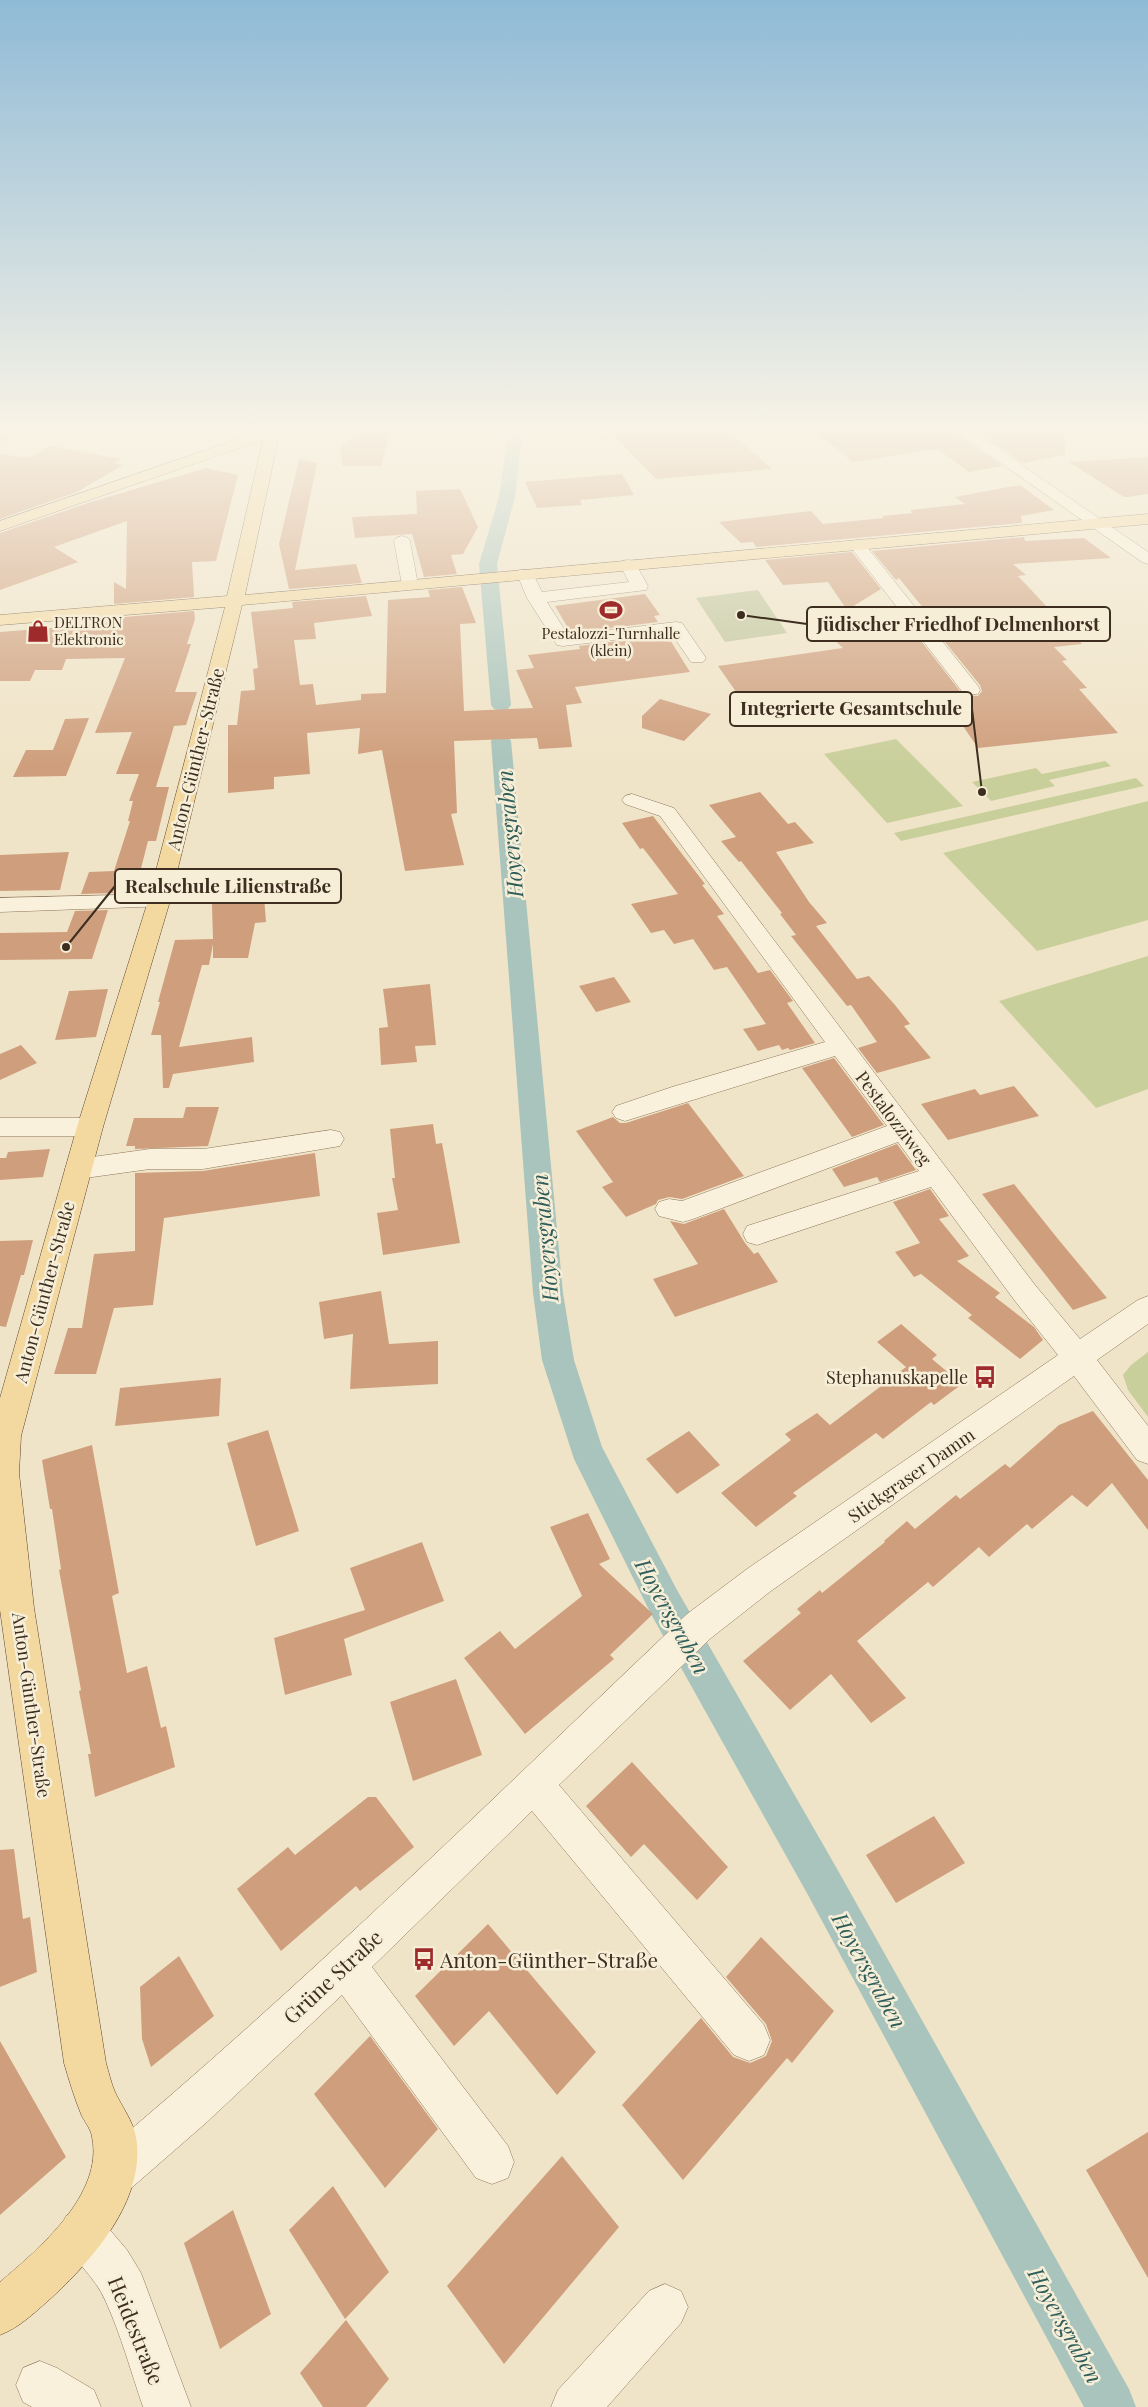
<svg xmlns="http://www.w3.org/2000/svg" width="1148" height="2407" font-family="'Playfair Display',serif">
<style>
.green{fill:#c9cf9b}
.cemetery{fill:#bfc49a}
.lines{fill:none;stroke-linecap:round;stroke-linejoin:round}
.canal{fill:#a9c4bc;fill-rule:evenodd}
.building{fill:#cf9f7d}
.minor-casing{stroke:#8d765c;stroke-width:1}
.major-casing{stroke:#5b4430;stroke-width:1}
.minor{fill:#faf1dc;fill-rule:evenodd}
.major{fill:#f3d9a0;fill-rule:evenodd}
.labels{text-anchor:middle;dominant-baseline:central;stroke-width:5;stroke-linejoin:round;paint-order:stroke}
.far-poi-label{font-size:15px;fill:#3d2e20;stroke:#f7eed8;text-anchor:start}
.street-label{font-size:18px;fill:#3d2e20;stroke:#f7eed8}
.poi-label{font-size:18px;fill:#3d2e20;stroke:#f7eed8;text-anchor:end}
.near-poi-label{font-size:21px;fill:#3d2e20;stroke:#f7eed8;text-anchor:start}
.near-street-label{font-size:21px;fill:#3d2e20;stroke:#f7eed8}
.near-water-label{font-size:22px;font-style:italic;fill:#2f5d5a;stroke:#f7eed8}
.leader{fill:none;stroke:#3d2e20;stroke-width:2}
.callout-dot{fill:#3d2e20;stroke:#f7eed8;stroke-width:2}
.callout{fill:#f7eed8;stroke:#3d2e20;stroke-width:2}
.callout-label{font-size:19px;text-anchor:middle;font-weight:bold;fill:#3d2e20}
</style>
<rect width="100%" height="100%" fill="#f0e4c8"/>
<!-- green -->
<g class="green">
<path d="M0,428H42L0,443Z"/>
<path d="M896,739L963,806L887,823L824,754Z"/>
<path d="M1105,761L1111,766L1049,780L1055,786L991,801L972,782L1036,768L1042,774Z"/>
<path d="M1136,778L1144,786L901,841L894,833Z"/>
<path d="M1148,801V920L1037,951L943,853Z"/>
<path d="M1148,956V1089L1096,1108L999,1001Z"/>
<path d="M1148,1352V1417L1128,1390L1123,1375L1131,1365Z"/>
</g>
<!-- cemetery -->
<path class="cemetery" d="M758,590L787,633L725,642L696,598Z"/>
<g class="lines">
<!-- canal -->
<g class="canal">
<path d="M509,428H523L515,497L497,564L511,705L508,709L501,711L494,709L491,705L479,564L499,497Z"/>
<path d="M501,735L508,737L511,741L563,1293L574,1360L602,1447L677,1590L836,1867L1129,2389L1136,2407H1084L808,1895L651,1614L574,1459L542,1360L533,1293L491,741L494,737Z"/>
</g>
</g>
<!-- building -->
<g class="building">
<path d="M361,428H391L381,466H343L340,448Z"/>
<path d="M606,428H726L772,469L656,479Z"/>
<path d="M810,428H949L1002,466L969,472L937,449L853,462Z"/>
<path d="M972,428H1064L1065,455L1022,463Z"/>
<path d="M50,446L121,459L114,463L123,465L77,492L0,519V454L28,458Z"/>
<path d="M1148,457V494L1128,497H1124L1069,462Z"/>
<path d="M299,459L317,463L295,570L356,564L362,583L289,589L279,544Z"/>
<path d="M206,468L238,475L216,561L192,562L194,597L114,604V582L126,589L127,521L54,547L78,562L0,590V533L88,503Z"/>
<path d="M622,474L634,495L580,500L582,505L537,508L525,482Z"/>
<path d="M1020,485L1054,510L1021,516L1022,523L756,547L753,542L741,543L719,522L811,511L823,524L884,518L882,516L913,513L910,510L965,504L955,497Z"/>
<path d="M460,489L478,527L463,554L451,555L457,574L424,577L412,534L355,538L352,517L417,514L416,491Z"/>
<path d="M1024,537L1025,541L1084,538L1111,558L1013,564L1026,575L1018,576L1082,644L1054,647L1067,660L1062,661L1087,688L1079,689L1118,733L978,748L946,701L892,706L760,726L718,666L843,648L830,636L911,628L963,695L978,696L982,691L980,685L932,626L937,625L899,578L896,580L872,551Z"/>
<path d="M852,552L881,589L847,610L828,582L783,585L765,560Z"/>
<path d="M462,587L476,623L460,624L464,711L533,708L516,670L534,668L528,655L580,649L579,646L667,635L690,672L575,687L582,703L566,705L572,747L539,749L537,738L454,741L457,813L451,814L464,865L405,871L382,750L358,754L360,728L307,733L310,774L274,777V789L228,793V725H237L241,691L255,690L253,669L258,668L251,612L293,608L292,602L366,596L372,616L314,623L316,639L294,640L300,685L313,684L316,705L361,700V694L386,693L388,600L430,597L428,590Z"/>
<path d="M645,594L660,615L654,616L658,622L571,633L555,606Z"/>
<path d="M194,611L195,619L187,644H191L175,692H197L186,725L174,726L156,787H169L156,841H148L136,888L114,889L113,893L81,894L89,872L114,871L130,821H128L133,801H129L139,774H116L132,732L95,733L125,658L66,659L62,670H35L30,681H0V632L89,625L113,623V618Z"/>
<path d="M660,699L711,714L684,741L642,728V716Z"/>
<path d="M89,718L66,776L13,777L26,750H53L65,719Z"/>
<path d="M760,792L788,824L795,822L814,843L776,852L809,902L827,923L816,926L857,979L869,976L895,1005L910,1024L904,1026L931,1058L877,1073L858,1048L877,1042L851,1005L847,1006L791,936L796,935L780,914L782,913L741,861L739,862L721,841L736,837L709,805Z"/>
<path d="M653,816L705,884L702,885L724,914L717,916L758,973L770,970L793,1001L787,1003L815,1043L790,1050L788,1048L782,1050L779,1045L758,1051L743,1029L766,1024L727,967L714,970L693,939L674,944L664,930L651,933L631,904L678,894L650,857L643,848L640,849L622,823Z"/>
<path d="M69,852L60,890L0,891V855Z"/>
<path d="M256,868L255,897L264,896L266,922L255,923L248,958H213V944L209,965H202L179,1047L252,1037L254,1062L173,1074L169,1088H163L161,1035H151L160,1002H158L175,940L213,939L211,872Z"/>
<path d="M108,910L92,959L0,960V933L67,932L75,911Z"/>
<path d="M614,977L631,1002L596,1012L579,986Z"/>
<path d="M430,984L436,1045L415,1046L417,1062L381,1065L379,1028L388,1027L383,989Z"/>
<path d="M108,989L96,1037L55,1040L69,991Z"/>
<path d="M21,1045L37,1063L0,1080V1054Z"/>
<path d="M834,1058L880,1120L884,1125L852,1137L802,1068Z"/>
<path d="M1014,1086L1039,1116L948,1140L921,1104L975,1089L980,1095Z"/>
<path d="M688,1103L744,1176L682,1199L669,1197L658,1200L656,1204L626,1217L602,1187L613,1182L576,1131L613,1117L620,1123H626Z"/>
<path d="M186,1107H219L208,1146L135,1149V1146H126L134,1118H183Z"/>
<path d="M433,1124L436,1144L442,1143L460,1243L383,1255L377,1213L398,1210L392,1178H395L390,1129Z"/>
<path d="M897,1144L916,1170L880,1182L877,1177L844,1187L832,1169Z"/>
<path d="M50,1149L43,1177L0,1180V1158H6L8,1152Z"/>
<path d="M315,1153L320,1196L164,1218L153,1305L114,1308L96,1374H54L68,1328H82L94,1254L135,1251V1173L203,1171Z"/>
<path d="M1014,1184L1058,1239L1107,1298L1073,1310L982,1194Z"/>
<path d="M930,1189L949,1216L939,1219L969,1256L957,1261L1000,1293L995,1297L1034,1327L1043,1340L1020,1359L968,1318L972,1315L921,1274L914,1277L895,1252L920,1243L893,1202Z"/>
<path d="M724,1209L745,1243L754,1254L758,1252L778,1282L675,1317L653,1279L698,1264L670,1221L684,1224Z"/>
<path d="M33,1240L24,1275H21L6,1327L0,1326V1241Z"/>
<path d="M381,1291L389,1344L438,1341V1384L350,1389L353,1334L324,1339L319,1302Z"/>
<path d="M901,1324L937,1355L932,1359L962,1384L934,1405L931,1402L883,1439L876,1433L793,1493L797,1496L756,1527L721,1493L791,1440L785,1434L817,1413L830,1425L906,1367L877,1342Z"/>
<path d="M221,1378L219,1416L115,1426L120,1388Z"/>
<path d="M1093,1411L1148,1480V1530L1112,1483L1087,1507L1072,1495L1032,1529L1027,1524L989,1557L979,1547L933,1587L928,1582L857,1641L906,1698L871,1723L831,1674L790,1710L743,1661L801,1613L797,1609L820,1590L822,1593L885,1542L884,1541L907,1521L915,1529L956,1495L960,1499L1005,1464L1010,1468L1059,1425Z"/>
<path d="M268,1430L299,1531L256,1546L227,1443Z"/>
<path d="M689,1431L720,1465L677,1494L646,1459Z"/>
<path d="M92,1445L119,1593L112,1596L127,1673L147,1666L161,1728L166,1726L175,1767L95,1797L88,1754H91L79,1691L81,1690L59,1570L61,1569L52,1509H50L42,1460Z"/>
<path d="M588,1513L610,1559L599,1564L653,1614L610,1655L614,1659L525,1734L464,1658L500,1631L515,1649L582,1596L550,1527Z"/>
<path d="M422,1542L444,1601L344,1639L352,1675L285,1695L274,1638L365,1610L350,1568Z"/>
<path d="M456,1679L482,1755L413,1781L390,1702Z"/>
<path d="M632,1762L728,1867L697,1900L644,1844L631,1857L586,1806Z"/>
<path d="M368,1797H376L414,1847L360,1891L356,1886L281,1951L237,1889L288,1847L295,1855Z"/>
<path d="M934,1816L965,1863L896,1903L866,1855Z"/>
<path d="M14,1849L23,1919L30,1917L37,1972L0,1987V1850Z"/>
<path d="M488,1924L596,2052L557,2095L489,2011L454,2046L415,1996Z"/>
<path d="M761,1937L834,2011L792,2063L787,2058L683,2180L622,2105L701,2018L733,2057L750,2063L766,2056L772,2041L766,2024L726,1977Z"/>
<path d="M179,1956L214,2016L151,2067L142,2039L140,1987Z"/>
<path d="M370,2036L438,2129L385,2188L314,2094Z"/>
<path d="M0,2041L66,2157L0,2215Z"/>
<path d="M1148,2132V2278L1086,2170Z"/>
<path d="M562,2156L619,2227L504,2364L447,2286Z"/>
<path d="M333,2186L389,2272L345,2319L289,2230Z"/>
<path d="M233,2210L271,2314L220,2349L184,2243Z"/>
<path d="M346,2320L389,2379L366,2407H323L300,2373Z"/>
</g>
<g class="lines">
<defs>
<g id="minor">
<path d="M588,428H603L609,435L607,438H597Z"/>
<path d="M951,428H968L1148,552V564L1142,562Z"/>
<path d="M402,536L408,538L410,541L418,585L416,589H404L402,585L394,541L396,538Z"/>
<path d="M857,540L863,542L978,686L980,690L978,694H964L849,545L851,542Z"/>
<path d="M628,560L634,561L648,586L646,590L547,602L568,635L676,622L682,623L706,658L703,662H691L671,633L563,646L557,645L527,598L517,574L519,570H531L542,592L629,582L620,565L622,561Z"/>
<path d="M632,794L674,808L1035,1285L1080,1339L1138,1300L1148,1296V1324L1097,1360L1148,1426V1464L1137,1460L1074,1376L771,1591L711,1638L559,1785L764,2025L770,2040L764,2055L749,2061L734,2055L532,1811L372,1967L508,2146L514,2162L508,2178L492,2184L476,2178L342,1995L207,2122L129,2190L113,2196L97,2190L91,2174L97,2158C302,1987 493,1798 687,1614L747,1569L1058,1355L1015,1301L931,1187L757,1245L747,1242L743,1234L747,1226L919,1171L898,1142L693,1219L683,1222L659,1216L655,1209L659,1202L669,1199L682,1201L887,1126L835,1056L625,1121L616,1118L612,1112L616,1106L672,1087L825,1042L660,816L625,804L622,800L625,796Z"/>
<path d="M159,894L167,896L170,901L167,906L0,912V898Z"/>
<path d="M0,1118H90L99,1120L103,1127L99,1134L90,1136H0Z"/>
<path d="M331,1130L340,1132L344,1139L340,1146L203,1169H150L78,1179L68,1176L65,1169L68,1162L78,1159L150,1149H203Z"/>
<path d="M82,2209L98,2216L127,2250L141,2273L191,2407H143C131,2372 121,2335 106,2302C95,2275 70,2259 59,2232L66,2216Z"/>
<path d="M665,2284L681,2291L688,2307L681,2323L607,2407H551L558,2390L649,2291Z"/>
<path d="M40,2361L57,2368L94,2390L101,2407H32L23,2402L16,2385L23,2368Z"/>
</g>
<path id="major" d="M270,428H292L279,435L245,595L1148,514V524L242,605L170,901L103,1127L21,1436L19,1473L34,1608L106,2063C109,2073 111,2083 115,2092C122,2107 133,2121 136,2137C147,2199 91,2262 49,2300C33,2314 20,2327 0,2335V2282C39,2249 104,2194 92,2137C91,2129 84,2121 81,2114C74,2097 69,2080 64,2063L0,1610V1398L77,1127L148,901L225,607L0,625V615L227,596L263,440L0,531V521Z"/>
</defs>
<!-- minor casing -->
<use href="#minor" class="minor-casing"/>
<!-- major casing -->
<use href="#major" class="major-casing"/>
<!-- minor -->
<use href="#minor" class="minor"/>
<!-- major -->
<use href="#major" class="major"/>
</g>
<!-- sky -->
<linearGradient id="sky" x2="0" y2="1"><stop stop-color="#8fbad6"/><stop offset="0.56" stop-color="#f8f3e6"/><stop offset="1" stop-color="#f8f3e6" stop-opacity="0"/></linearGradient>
<rect width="1148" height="765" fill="url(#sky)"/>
<!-- icons -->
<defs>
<symbol id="stadium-bare" viewBox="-9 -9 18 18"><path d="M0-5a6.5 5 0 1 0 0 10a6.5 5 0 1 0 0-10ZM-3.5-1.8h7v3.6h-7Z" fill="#9e2a2b" stroke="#f7eed8" stroke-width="2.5" paint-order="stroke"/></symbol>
<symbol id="shop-bare" viewBox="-9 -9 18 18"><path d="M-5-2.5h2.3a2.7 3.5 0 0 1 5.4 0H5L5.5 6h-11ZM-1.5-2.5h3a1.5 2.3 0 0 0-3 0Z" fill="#9e2a2b" stroke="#f7eed8" stroke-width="2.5" paint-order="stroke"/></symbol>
<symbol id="bus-bare" viewBox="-9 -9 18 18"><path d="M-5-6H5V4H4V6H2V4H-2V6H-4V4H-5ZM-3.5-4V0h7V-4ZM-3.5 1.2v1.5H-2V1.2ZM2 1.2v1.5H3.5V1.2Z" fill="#9e2a2b" stroke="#f7eed8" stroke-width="2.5" paint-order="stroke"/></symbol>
</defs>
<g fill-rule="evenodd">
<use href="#stadium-bare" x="595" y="594" width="32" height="32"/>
<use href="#shop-bare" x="22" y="615" width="32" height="32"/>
<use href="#bus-bare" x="969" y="1361" width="32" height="32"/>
<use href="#bus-bare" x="408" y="1943" width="32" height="32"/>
</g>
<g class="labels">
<!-- far-poi labels -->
<g class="far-poi-label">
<text x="54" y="622">DELTRON<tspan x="54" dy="17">Elektronic</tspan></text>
<text x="611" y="633" text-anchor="middle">Pestalozzi-Turnhalle<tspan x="611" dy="17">(klein)</tspan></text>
</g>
<!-- street labels -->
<g class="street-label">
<text transform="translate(195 759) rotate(-76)">Anton-Günther-Straße</text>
<text transform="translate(894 1118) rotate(53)">Pestalozziweg</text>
<text transform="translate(44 1292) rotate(-75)">Anton-Günther-Straße</text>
<text transform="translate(911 1475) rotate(-35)">Stickgraser Damm</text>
<text transform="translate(32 1705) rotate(82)">Anton-Günther-Straße</text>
</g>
<!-- poi labels -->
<g class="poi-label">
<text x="968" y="1377">Stephanuskapelle</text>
</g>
<!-- near-poi labels -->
<g class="near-poi-label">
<text x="440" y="1959">Anton-Günther-Straße</text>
</g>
<!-- near-street labels -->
<g class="near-street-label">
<text transform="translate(332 1976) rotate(-43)">Grüne Straße</text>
<text transform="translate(137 2330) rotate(68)">Heidestraße</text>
</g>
<!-- near-water labels -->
<g class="near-water-label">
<text transform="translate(509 834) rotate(-95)">Hoyersgraben</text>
<text transform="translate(544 1238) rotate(-95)">Hoyersgraben</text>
<text transform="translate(673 1616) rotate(61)">Hoyersgraben</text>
<text transform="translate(870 1970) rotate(61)">Hoyersgraben</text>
<text transform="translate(1066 2325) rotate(61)">Hoyersgraben</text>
</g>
</g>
<!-- callouts -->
<path class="leader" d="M741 615L807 624M982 792L972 709M66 947L115 886"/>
<g class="callout-dot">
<circle cx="741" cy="615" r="5"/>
<circle cx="982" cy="792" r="5"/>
<circle cx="66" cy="947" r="5"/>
</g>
<g class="callout">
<rect x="807" y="607" width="303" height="34" rx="5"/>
<rect x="730" y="692" width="242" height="34" rx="5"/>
<rect x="115" y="869" width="226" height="34" rx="5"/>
</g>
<g class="callout-label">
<text x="958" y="631">Jüdischer Friedhof Delmenhorst</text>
<text x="851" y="715">Integrierte Gesamtschule</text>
<text x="228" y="893">Realschule Lilienstraße</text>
</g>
</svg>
